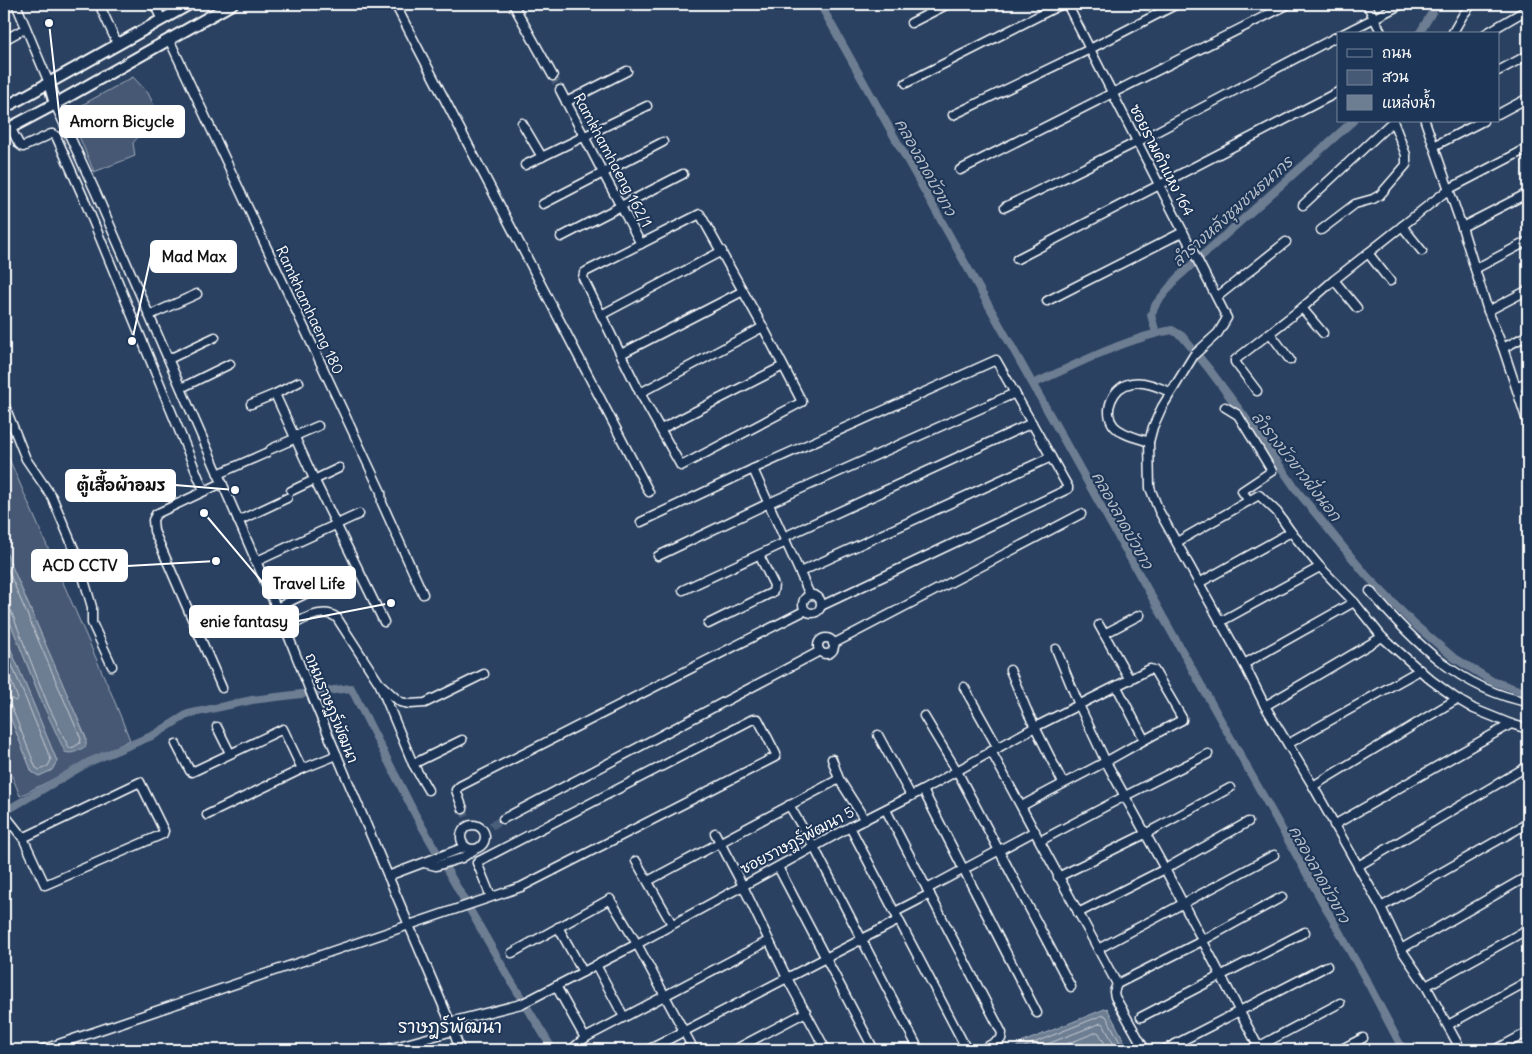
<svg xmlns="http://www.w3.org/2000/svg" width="1532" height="1054" font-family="Delius,'Playpen Sans Thai',sans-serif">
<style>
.green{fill:#465975;stroke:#a2acba}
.water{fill:#6d7d92;stroke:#a7b1be}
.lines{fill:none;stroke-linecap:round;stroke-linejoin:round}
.shore{stroke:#c5cbd3;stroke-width:1}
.canal{stroke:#6d7d92;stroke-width:8}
.minor-tunnel{stroke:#4a5e79;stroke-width:8;stroke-dasharray:8 4;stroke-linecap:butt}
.minor-casing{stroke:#fff;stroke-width:11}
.major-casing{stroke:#fff;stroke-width:14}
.minor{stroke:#1d3557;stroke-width:8}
.major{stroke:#1d3557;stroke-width:10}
.labels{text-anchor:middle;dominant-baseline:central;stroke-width:4;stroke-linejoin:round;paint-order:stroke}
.street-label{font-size:15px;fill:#fff;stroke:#1d3557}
.water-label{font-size:16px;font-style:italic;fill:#b6bec8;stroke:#1d3557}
.quarter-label{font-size:18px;fill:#fff;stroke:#1d3557}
.leader{fill:none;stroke:#fff;stroke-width:2}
.callout-dot{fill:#fff;stroke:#1d3557;stroke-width:2}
.callout{fill:#fff;stroke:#fff;stroke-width:2}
.callout-label{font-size:16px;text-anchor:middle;font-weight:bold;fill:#111}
</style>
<rect width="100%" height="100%" fill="#2a4161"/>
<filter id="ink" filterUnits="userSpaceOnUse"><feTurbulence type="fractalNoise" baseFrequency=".02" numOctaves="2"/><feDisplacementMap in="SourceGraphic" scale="10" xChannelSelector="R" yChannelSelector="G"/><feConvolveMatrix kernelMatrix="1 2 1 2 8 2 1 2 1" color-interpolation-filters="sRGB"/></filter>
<g filter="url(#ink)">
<!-- green -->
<g class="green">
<path d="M133,77L148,93L167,133L164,134C151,125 141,133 133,143L135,156L94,172L69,112Z"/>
<path d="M4,447L112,695L130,740L20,796L4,756V702L32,772L39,776L52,770L57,761L4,633V607L44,707L86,738L4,548Z"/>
</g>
<!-- water -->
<g class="water">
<path d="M4,548L86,738V746C79,750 73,755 65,752L44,707L4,607Z"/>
<path d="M4,633L57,761L52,770L39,776L32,772L4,702Z"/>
<path d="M1107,1008L1129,1050H1013L1023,1042Z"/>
</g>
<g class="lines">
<!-- shore -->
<g class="shore">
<path d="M4,561L81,739L80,743L74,747L70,748L68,746L48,705L11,611L8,608H4"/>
<path d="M4,646L51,760L48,766L40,770L36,768L11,706L8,703H4"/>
<path d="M4,662L18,699L15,701L9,697L4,696"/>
<path d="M1021,1050L1026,1046L1103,1015L1106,1016L1124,1050"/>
<path d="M1032,1050L1101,1023L1103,1024L1117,1050"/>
<path d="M1052,1050L1097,1032L1099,1033L1108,1050"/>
</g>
<!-- canal -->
<g class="canal">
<path d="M820,4L1369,985L1403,1050"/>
<path d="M1419,34L1437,4"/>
<path d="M1156,333L1151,315L1156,304L1177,278L1353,121"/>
<path d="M1035,383C1080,363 1124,339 1172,330L1182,336L1209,369L1259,436L1298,492L1366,575L1414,624L1453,657L1492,681L1528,693"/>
<path d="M4,812L89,762L154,735L188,714L252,700L351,688L416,816L508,976L553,1050"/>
</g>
<!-- minor-tunnel -->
<g class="minor-tunnel">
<path d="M553,76L560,90"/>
<path d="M463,809L468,820"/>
<path d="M491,826L503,819"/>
</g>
<defs>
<g id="minor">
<path d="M16,4L49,83"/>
<path d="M99,4L118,45"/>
<path d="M154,4L162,20"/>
<path d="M395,4L649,492"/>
<path d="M513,4L553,76"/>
<path d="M1067,4L1227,318L1218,333L1194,355L1162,407L1153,427L1149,442L1150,488L1159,511L1244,664L1265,706L1313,786L1381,907L1401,949L1426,986L1461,1050"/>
<path d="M1367,4L1382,34"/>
<path d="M911,23L948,4"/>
<path d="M1343,34L1402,4"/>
<path d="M1452,34L1463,15L1472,4"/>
<path d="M1485,34L1528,9"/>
<path d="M169,39L381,492L382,503L423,594"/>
<path d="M4,40L26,28"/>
<path d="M1498,71L1528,55"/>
<path d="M906,83L1062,4"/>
<path d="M560,90L603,173L641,244"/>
<path d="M566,102L627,71"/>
<path d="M55,104L96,193L286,630L314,701L450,1022L460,1050"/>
<path d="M1498,114L1528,98"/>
<path d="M953,115L1090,49L1177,4"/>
<path d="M1425,121L1462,227L1488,311L1503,348L1528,424"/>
<path d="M522,123L542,157"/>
<path d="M10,127L19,144L23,147L51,134H53L56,136L84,199L204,491"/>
<path d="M1434,146L1483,121"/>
<path d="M525,165L647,106"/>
<path d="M960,170L1289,4"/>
<path d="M543,204L663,142"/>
<path d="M1303,205L1393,121"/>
<path d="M1005,207L1137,142L1338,36"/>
<path d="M700,214L763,327L802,402L681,466L640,393L583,278L584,273L587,271Z"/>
<path d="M1402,226L1422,251"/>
<path d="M1462,227L1528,193"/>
<path d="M1321,230L1355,204L1373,199L1380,195L1406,165V155L1393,121"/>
<path d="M561,237L683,174"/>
<path d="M1368,253L1390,281"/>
<path d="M1017,259L1338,92"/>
<path d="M1475,269L1528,241"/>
<path d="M1334,280L1357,308"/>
<path d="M1217,297L1286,242"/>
<path d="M1047,301L1183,232"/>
<path d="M1302,308L1323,333"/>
<path d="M1488,311L1528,290"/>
<path d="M150,315L197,294"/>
<path d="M601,315L722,251"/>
<path d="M1270,333L1290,360"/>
<path d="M1503,348L1528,335"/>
<path d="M621,354L743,291"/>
<path d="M169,359L215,337"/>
<path d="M299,382L275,394L314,479L384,622"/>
<path d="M1517,387L1528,381"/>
<path d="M181,388L230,364"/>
<path d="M1257,391L1235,362V360L1302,308L1334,280L1449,189L1528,148"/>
<path d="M640,393L763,327"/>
<path d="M4,404L26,459L52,497L77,556L92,607V623L112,666"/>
<path d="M251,404L275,394"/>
<path d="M1225,407L1238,415L1272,471L1242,491L1249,501"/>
<path d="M661,429L783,366"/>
<path d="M295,436L318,426"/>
<path d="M1149,442C1138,438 1122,435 1114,426C1102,411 1113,386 1132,383C1145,381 1158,387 1170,392"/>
<path d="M271,449L296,438"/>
<path d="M753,469L810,595"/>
<path d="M218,474L266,453"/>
<path d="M222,483L156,514L153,520L154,531L222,688"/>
<path d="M291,491L339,468"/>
<path d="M238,521L287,498"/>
<path d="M641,522L753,469L996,360L1068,487V489L821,606"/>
<path d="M784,537L1032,423"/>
<path d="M1177,542L1259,495L1277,512L1291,532L1320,567L1354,602L1382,637L1431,680L1457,699L1474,709L1511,724L1528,729"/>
<path d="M658,556L769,503L1015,393"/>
<path d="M255,562L359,514"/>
<path d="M800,572L1051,457"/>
<path d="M1199,583L1291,532"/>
<path d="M683,590L786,542"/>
<path d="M1370,591C1412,641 1461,690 1528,702"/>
<circle cx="812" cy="604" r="9"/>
<path d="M276,608L324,585"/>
<path d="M1220,622L1320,567"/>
<path d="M708,624L773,592L774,585L759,555"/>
<path d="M1099,625L1130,680"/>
<path d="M286,630C298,621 323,606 337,618L379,683L400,702L410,704L425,703L484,674"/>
<path d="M1104,634L1140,615"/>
<circle cx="826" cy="646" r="8"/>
<path d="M833,644L1081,514"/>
<path d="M1056,649L1079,705L1106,762L1165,869L1260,1050"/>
<path d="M1244,664L1354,602"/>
<path d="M1010,670L1028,713L1063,783"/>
<path d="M380,685L413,764L462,740"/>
<path d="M964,687L998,748"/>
<path d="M1117,687L1144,739"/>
<path d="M1265,706L1382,637"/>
<path d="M924,716L957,771L1071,987"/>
<path d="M217,727L230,753"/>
<path d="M878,735L911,796"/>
<path d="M176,744L190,771L192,772L283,729L302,769"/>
<path d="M1288,744L1420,670"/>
<path d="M991,751L1117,984"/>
<path d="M832,759L839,779L865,820"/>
<path d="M413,764L428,790"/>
<path d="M1313,786L1457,699"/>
<path d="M923,790L1037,1013"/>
<path d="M789,805L814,847L919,1050"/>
<path d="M463,809L456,790L460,786L804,611"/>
<path d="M886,810L1002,1033L1001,1039L981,1050"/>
<path d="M4,814L23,838L45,885L163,834L164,831L140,782L23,838"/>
<path d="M207,815L302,769L337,755"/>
<path d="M503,819L820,651"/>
<path d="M1334,825L1511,724"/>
<circle cx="473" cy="837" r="12"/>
<path d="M850,827L967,1050"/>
<path d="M715,833L743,886L787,978L826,1050"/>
<path d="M1040,841L1125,796L1208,754"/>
<path d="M636,861L672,924"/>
<path d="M424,863L436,866L462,858L474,850"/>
<path d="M1358,866L1528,766"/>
<path d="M778,867L874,1050"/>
<path d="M388,876L465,847"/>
<path d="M1058,877L1145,834L1230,788"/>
<path d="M648,881L839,779"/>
<path d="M927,889L1035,831"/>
<path d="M1381,907L1528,823"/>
<path d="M895,912L930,894"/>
<path d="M1078,913L1165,869L1248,822"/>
<path d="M558,927L583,972"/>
<path d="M1098,949L1274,855"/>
<path d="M1401,949L1528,876"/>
<path d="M512,953L610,899L637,944L694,1050"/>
<path d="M596,965L624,1017"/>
<path d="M556,986L585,1038"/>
<path d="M1426,986L1528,929"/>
<path d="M1141,1017L1305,932"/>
<path d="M450,1022L521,1004L533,998L637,944L850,827L923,790L1035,727L1150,669L1154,670L1182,718V720C1156,733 1132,747 1107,761C1079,776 1050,790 1022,806"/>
<path d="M1448,1025L1528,981"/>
<path d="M41,1050L521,887L775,757L776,754L758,719H753L479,861L477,863L478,865L491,897"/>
<path d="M384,1050L453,1031"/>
<path d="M571,1050L585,1038L768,941"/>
<path d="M648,1050L899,920"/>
<path d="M734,1050L806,1012"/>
<path d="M1145,1050L1115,997L1114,992L1117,984L1202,941L1282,897"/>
<path d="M1164,1050L1327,966"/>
<path d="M1252,1050L1340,1003"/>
<path d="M1340,1050L1363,1038"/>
<path d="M1495,1050L1528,1032"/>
</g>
<g id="major">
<path d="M49,83L55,104"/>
<path d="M4,108L190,4"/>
<path d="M4,131L55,104L232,4"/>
</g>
</defs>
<!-- minor casing -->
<use href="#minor" class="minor-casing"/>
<!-- major casing -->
<use href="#major" class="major-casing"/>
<!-- minor -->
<use href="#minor" class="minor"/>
<!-- major -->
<use href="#major" class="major"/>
</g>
</g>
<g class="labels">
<!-- street labels -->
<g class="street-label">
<text transform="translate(613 160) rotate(62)">Ramkhamhaeng 162/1</text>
<text transform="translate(1162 160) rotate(63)">ซอยรามคำแหง 164</text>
<text transform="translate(310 310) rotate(65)">Ramkhamhaeng 180</text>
<text transform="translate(332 708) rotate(68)">ถนนราษฏร์พัฒนา</text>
<text transform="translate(797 840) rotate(-28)">ซอยราษฎร์พัฒนา 5</text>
</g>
<!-- water labels -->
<g class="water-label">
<text transform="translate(926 167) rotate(61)">คลองลาดบัวขาว</text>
<text transform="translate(1232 211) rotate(-42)">ลำรางหลังชุมชนธนากร</text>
<text transform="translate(1297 466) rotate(52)">ลำรางบัวขาวฝั่งนอก</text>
<text transform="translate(1123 520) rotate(61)">คลองลาดบัวขาว</text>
<text transform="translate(1320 874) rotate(61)">คลองลาดบัวขาว</text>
</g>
<!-- quarter labels -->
<g class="quarter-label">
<text x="450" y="1026">ราษฎร์พัฒนา</text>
</g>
</g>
<!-- callouts -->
<path class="leader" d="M49 23L60 121M132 341L151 256M235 490L175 485M216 561L127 566M204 513L263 583M391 603L298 621"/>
<g class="callout-dot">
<circle cx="49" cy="23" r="5"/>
<circle cx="132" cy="341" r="5"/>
<circle cx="235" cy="490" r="5"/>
<circle cx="216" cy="561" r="5"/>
<circle cx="204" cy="513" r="5"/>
<circle cx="391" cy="603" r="5"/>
</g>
<g class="callout">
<rect x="60" y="106" width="124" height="31" rx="5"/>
<rect x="151" y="241" width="85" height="31" rx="5"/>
<rect x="66" y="470" width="109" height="31" rx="5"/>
<rect x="32" y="550" width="95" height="31" rx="5"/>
<rect x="263" y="567" width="92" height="31" rx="5"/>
<rect x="190" y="606" width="108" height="31" rx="5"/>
</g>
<g class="callout-label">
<text x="122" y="127">Amorn Bicycle</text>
<text x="194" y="262">Mad Max</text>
<text x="121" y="491">ตู้เสื้อผ้าอมร</text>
<text x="80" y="571">ACD CCTV</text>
<text x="309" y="589">Travel Life</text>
<text x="244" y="627">enie fantasy</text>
</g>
<!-- margin -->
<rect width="1532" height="1054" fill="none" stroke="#1d3557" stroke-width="20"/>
<rect x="10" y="10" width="1512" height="1034" fill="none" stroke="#fff" stroke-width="2" filter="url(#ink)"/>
<!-- legend -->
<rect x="1337" y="32" width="162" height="90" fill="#1d3557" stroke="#77869a"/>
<rect x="1347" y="49" width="25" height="8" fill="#1d3557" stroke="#77869a"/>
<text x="1382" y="58" font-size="15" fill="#ffffff">ถนน</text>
<rect x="1347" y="70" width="25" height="15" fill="#465975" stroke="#77869a"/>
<text x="1382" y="82" font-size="15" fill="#ffffff">สวน</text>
<rect x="1347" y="95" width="25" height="15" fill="#6d7d92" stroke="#77869a"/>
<text x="1382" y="108" font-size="15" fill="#ffffff">แหล่งน้ำ</text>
</svg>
